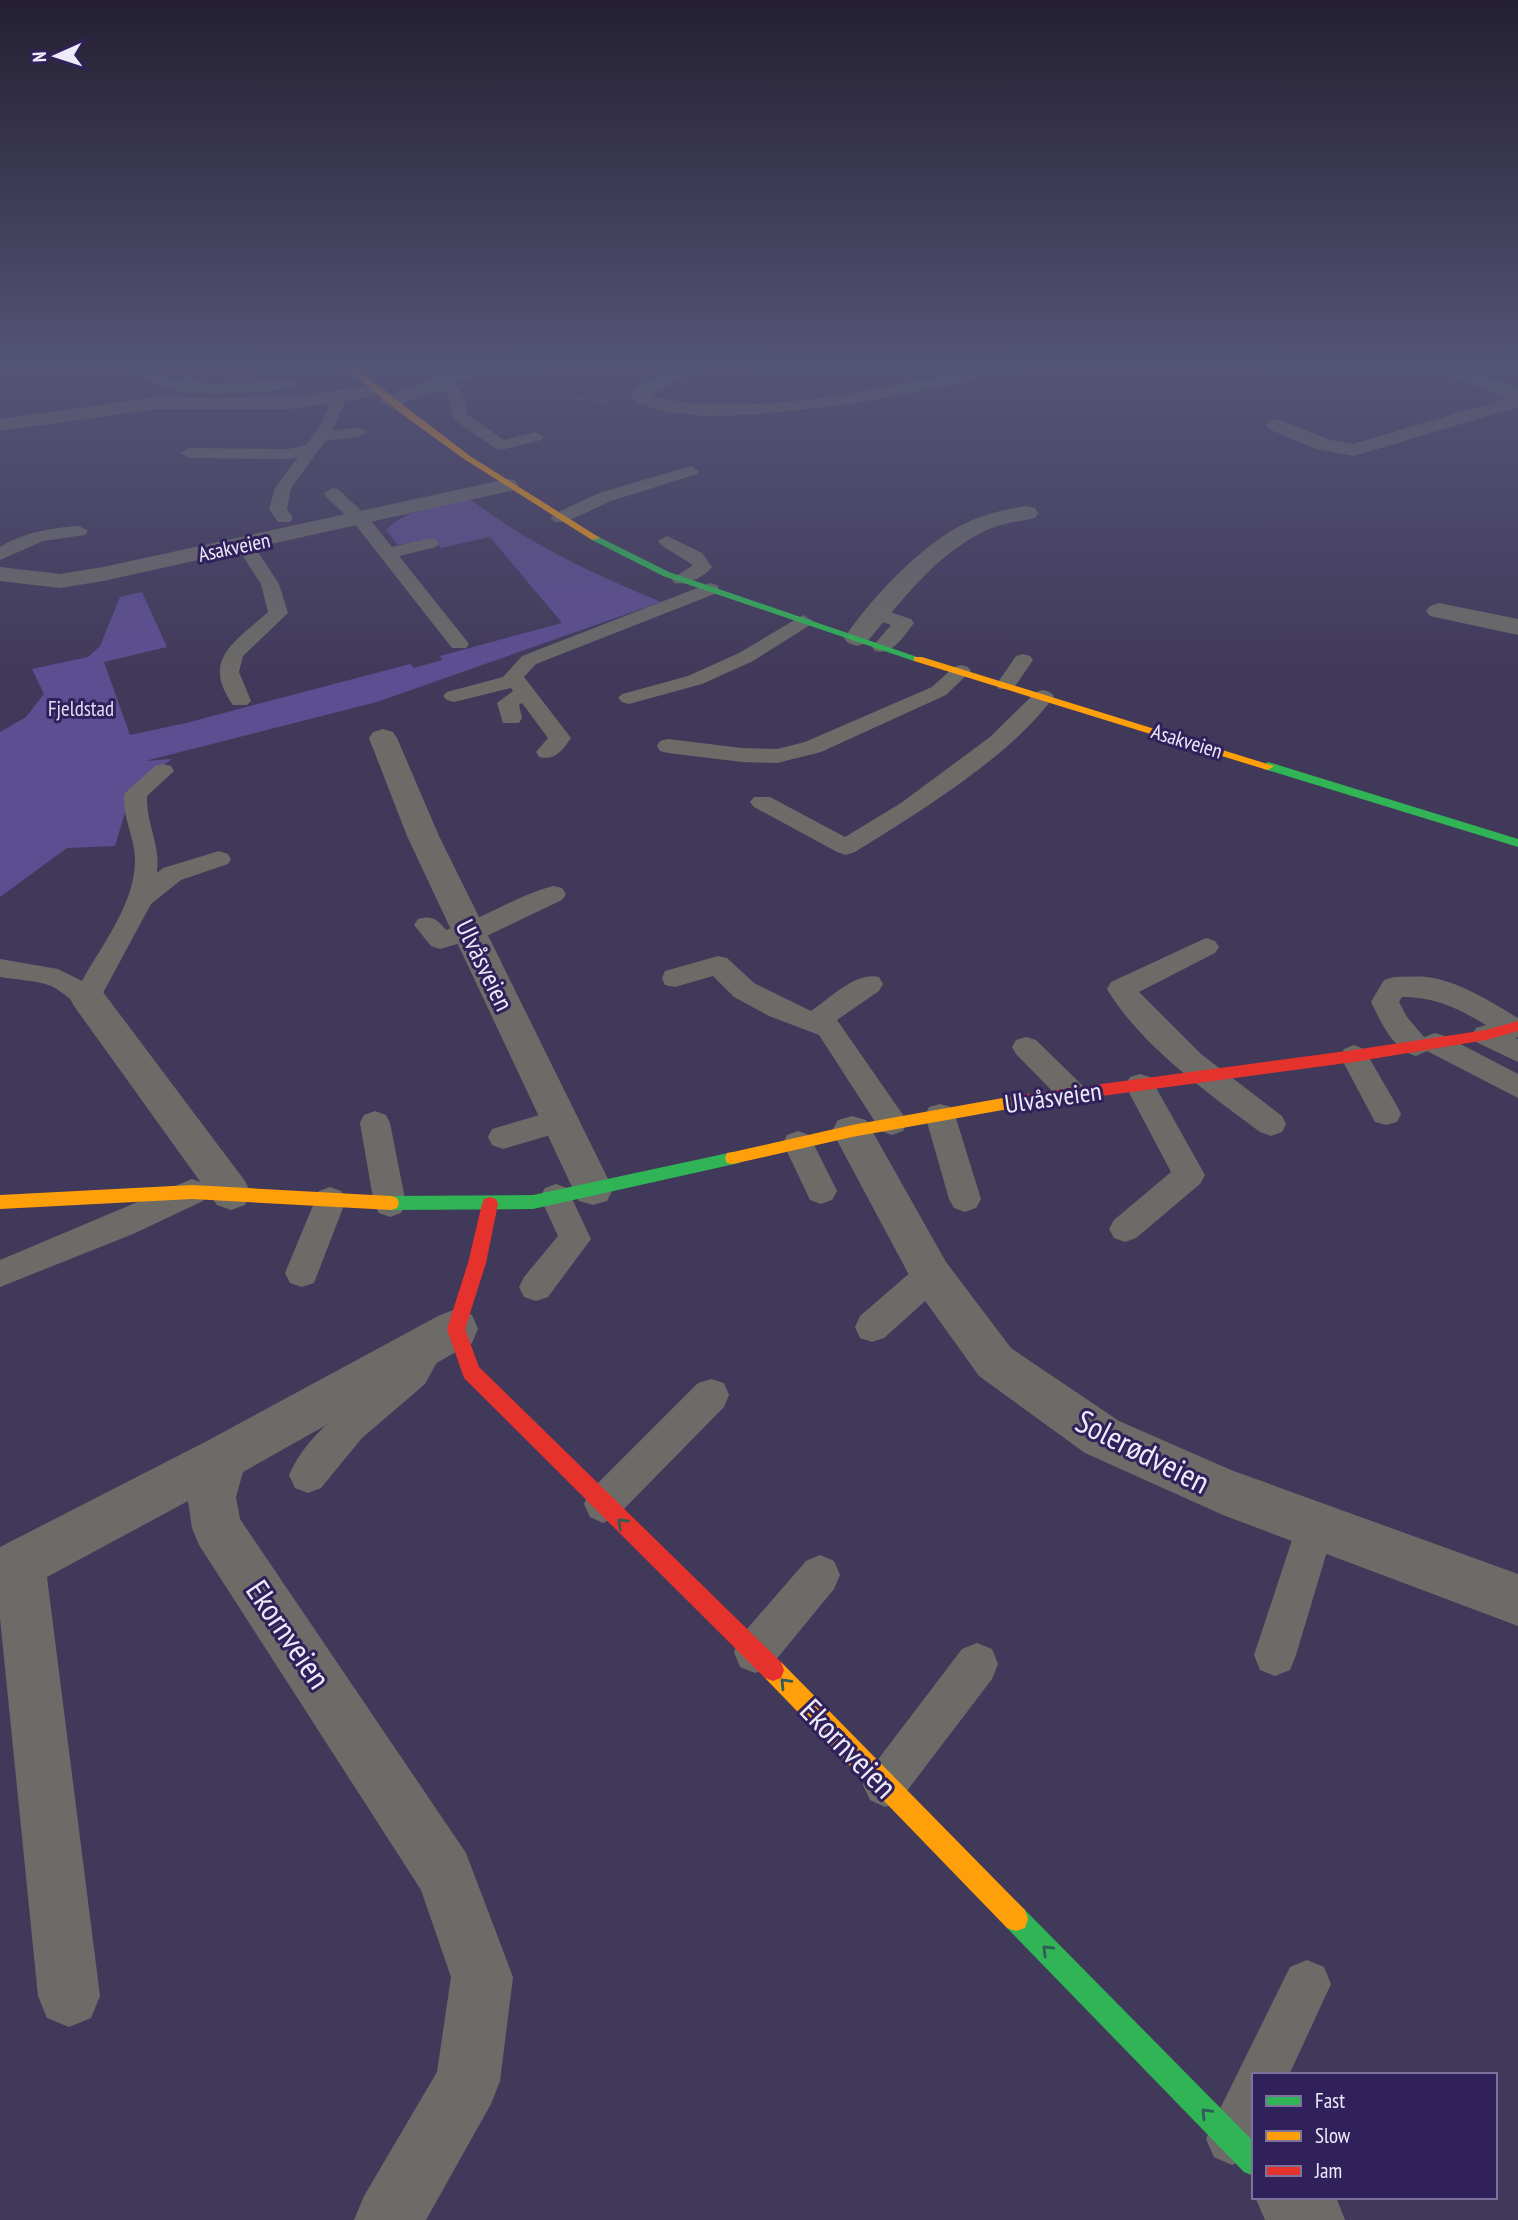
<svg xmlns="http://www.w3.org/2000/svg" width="1518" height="2220" font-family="'PT Sans Narrow',sans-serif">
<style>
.green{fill:#5d4e92}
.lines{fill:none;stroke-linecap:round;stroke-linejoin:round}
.path{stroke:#717074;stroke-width:2.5;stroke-dasharray:2.5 2.5;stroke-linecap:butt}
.lane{fill:#6c6b68;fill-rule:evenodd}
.street{fill:#6c6b68;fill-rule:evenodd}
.fast{fill:#30b455;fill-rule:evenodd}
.slow{fill:#ff9f0a;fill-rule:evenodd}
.jam{fill:#e5322d;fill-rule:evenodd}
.oneway{stroke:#305c59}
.labels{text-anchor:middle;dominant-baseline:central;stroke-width:6;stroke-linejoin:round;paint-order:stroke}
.far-street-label{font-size:21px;fill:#edebfa;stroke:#30215b}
.far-park-label{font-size:21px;fill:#e0ddf6;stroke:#30215b}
.street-label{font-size:26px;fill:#edebfa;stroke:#30215b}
.near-street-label{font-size:32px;fill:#edebfa;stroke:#30215b}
</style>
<rect width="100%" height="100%" fill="#41395a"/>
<!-- green -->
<path class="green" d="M470,499C530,545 592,573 661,602L377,702L145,761L172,759L132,789L115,846L67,848L0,897V732L26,717L44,694L32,669L88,657L100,646L120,597L142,592L167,647L104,662L130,735L186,723L410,664L414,668L442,660L440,656L562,623L490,537L441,548L431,538L398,545L386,530C406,509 443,504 470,499Z"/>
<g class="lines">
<!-- path -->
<path class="path" d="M556,397L607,401"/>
<!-- lane -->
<g class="lane">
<path d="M132,366C153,366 160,379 180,382L181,377H191L206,384L293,381L300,385L293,389C246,391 166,407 132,366Z"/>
<path d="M471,366H548L550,369L543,373H476L471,372Z"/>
<path d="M442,378C459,383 467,398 466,414L504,440L535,432L543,437L541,440L501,450L495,448L453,419L449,396L435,382Z"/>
<path d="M340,393L347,397L332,431L359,427L367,432L359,437L325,441L291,488L287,509L293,518L290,522H278L269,509L275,488L298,457L288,459L189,458L181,453L189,448L288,449L306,445L320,426L333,397Z"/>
<path d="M691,466L699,471L697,474L611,501L566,522H554L551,518L554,514L599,493Z"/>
<path d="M332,488L338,489L366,515L392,547L430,538L436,539L439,543L436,547L399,556L466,640L469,644L466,648H452L354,523L326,497L324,493Z"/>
<path d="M79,526L88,531L85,535L43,541L0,560V547C24,532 51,528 79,526Z"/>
<path d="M667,536L702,553L712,567C704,577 687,586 674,583L672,579L693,565L661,545L658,541Z"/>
<path d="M244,539L250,540L279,584L288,613L243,656L239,672L251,701L247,705H233C200,659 236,641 268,612L261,584L235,544Z"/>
<path d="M710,583L717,585L719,589L717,593L536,664L524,677L571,738C563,750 555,761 539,757L536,752L548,738L522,703L519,705L522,718L519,723H503L497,703L513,691L511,688L454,702L447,700L443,696L447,692L503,677L522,656Z"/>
<path d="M878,608L911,619L914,623C904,636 892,656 875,651L872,647L891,625L871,618L868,614Z"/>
<path d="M803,615L813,621L810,625L753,661L702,684L629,704L622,702L618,698L622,694L688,676L739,653Z"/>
<path d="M1023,654L1030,656L1033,660L1013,689H999L996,685L1016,656Z"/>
<path d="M961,665L968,667L971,671L946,695L821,752L777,763L742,762L668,753L660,751L657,746L660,741L668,739L742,748L777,749L805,742L932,687L954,667Z"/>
<path d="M1043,690L1050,692L1054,696C1013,755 916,814 855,852L846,855L837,852L754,807L750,802L754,797H770L845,837L901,803L990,737L1036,692Z"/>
<path d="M163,764L171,766L174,771L147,796C146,823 161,846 157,873L163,868L219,851L228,854L231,859L228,864L181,880L151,904L97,1004C76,1010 68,994 51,986C36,980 16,980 0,977V959L58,969L82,981C103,943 136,902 135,858C134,835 123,820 124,794L155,766Z"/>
<path d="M553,886L562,888L566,894L562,900L470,944L464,942L440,949L431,946L414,925L418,919C432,915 437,919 446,930C484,919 515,896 553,886Z"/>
<path d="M1206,938L1215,941L1219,947L1215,953L1139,992L1201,1054L1282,1116L1286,1124L1282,1132L1271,1136L1260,1132C1208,1093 1141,1046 1107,989L1111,982Z"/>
<path d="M718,956L727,958L754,983L811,1011C830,998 856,971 879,977L883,984L879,991L837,1020L903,1115L907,1123L903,1131L892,1135L881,1131L819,1035L769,1016L734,997L713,976L675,987L665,985L662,978L665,971Z"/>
<path d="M1394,977C1405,977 1417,976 1427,977C1459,981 1491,1002 1518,1018V1037L1515,1038L1518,1039V1062L1476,1042L1472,1035L1476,1028L1486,1025C1458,1008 1435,997 1402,997L1399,1002L1407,1017L1424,1037L1435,1033L1445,1036L1518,1074V1098L1427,1051L1416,1056C1393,1050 1381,1022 1371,1002L1384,980Z"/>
<path d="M1026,1037L1036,1040L1082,1085L1087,1093L1082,1101L1072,1104L1062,1101L1016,1054L1012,1047L1016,1040Z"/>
<path d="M1354,1045L1364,1049L1397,1106L1401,1114L1397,1122L1386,1125L1375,1122L1340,1056L1344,1049Z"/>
<path d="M1140,1074L1150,1077L1205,1175L1200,1184L1136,1238L1125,1242L1114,1238L1109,1229L1114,1220L1171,1172L1125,1085L1130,1077Z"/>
<path d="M940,1104L951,1107L955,1115L981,1199L976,1208L965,1212L954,1208L949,1199L925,1115L929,1107Z"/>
<path d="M560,1109L571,1113L575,1121L571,1129L503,1149L492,1145L488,1137L492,1129Z"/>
<path d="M375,1111L386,1115L390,1123L406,1204L401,1213L390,1217L379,1213L374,1204L360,1123L364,1115Z"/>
<path d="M798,1131L809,1135L837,1191L832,1200L821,1204L810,1200L783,1143L787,1135Z"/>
<path d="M192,1179L203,1183L208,1192L203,1201L133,1234L0,1287V1260Z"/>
<path d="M556,1184L567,1188L591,1239L548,1297L536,1301L524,1297L519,1287L524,1277L558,1236L540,1197L545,1188Z"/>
<path d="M330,1187L341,1191L346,1200L314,1283L302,1287L290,1283L285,1273L319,1191Z"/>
<path d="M931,1261L943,1265L948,1275L943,1285L884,1338L872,1342L860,1338L855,1327L860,1316L919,1265Z"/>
<path d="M425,1337L437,1342L442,1353L425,1384L362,1438L321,1488L308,1493L295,1488L289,1475C311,1425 362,1400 399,1363C410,1352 410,1343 425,1337Z"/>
<path d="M711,1379L724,1383L729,1395L724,1407L616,1517L603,1523L590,1517L584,1504L590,1491L698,1383Z"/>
<path d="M1316,1506L1330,1512L1335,1525L1296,1655L1290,1670L1275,1676L1260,1670L1254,1655L1297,1525L1302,1512Z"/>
<path d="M820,1555L834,1561L840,1575L834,1589L770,1667L755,1673L740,1667L734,1652L740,1637L806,1561Z"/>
<path d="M977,1643L992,1649L998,1664L992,1679L900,1800L885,1807L870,1800L863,1785L870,1770L962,1649Z"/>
<path d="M1307,1960L1324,1967L1331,1984L1289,2075H1254V2150L1250,2157L1232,2165L1214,2157L1206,2139L1214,2121L1290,1967Z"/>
</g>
<!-- street -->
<g class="street">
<path d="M466,366H493L491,370L397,406L390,408L380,402L383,398Z"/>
<path d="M680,366H705L651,395C729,421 887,389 968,370L977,376L975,380L851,404L750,415L705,416L667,412L635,402L631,393L640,384Z"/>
<path d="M1432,366H1459L1518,388V407L1354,456L1316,449L1269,429L1266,425L1269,421L1276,419L1331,440L1353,444L1508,398L1434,370Z"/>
<path d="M377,385L384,387L387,391L384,395L290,409H157L0,431V419L157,397H290Z"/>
<path d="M507,479L515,480L518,485L515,490L103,581L60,588L0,581V567L60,574L103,567Z"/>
<path d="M1027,506L1035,508L1038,513L1035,518C1017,522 1000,523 983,532C934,556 900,603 866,643L857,646L848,643L844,638C872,597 924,541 970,521C988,513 1007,509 1027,506Z"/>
<path d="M1439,603L1518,619V635L1430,616L1426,611L1430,606Z"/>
<path d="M383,729L393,732L397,738L439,836L613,1189L607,1201L593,1205L579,1201L573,1189L407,836L369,738L373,732Z"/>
<path d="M87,984L100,988L245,1181L251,1193L245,1205L231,1210L217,1205L74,1006L69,997L74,988Z"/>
<path d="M852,1116L866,1120L946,1262L1011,1348L1119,1421L1231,1470L1518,1574V1626L1223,1515L1085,1453L979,1376L916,1288L832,1131L838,1120Z"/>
<path d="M456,1309L472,1315L478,1329L472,1343L243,1472L236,1497L240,1519L466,1853L513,1977L500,2081L491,2104L426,2220H354L364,2196L437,2072L451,1977L421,1890L199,1545L192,1528L188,1501L47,1577L100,1996L91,2018L69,2027L47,2018L38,1996L0,1618V1547L205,1442L440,1315Z"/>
<path d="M1255,2197H1336L1345,2220H1265Z"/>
</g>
<!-- fast -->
<g class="fast">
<path d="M595,535L669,572L923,659L914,661L663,576L592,540L590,538Z"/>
<path d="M1268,762L1518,839V847L1264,769L1262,766Z"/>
<path d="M733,1152L739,1153L741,1158L739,1163L533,1209L391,1210L385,1208L383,1203L385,1198L391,1196L533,1195Z"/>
<path d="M1016,1907L1025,1910L1254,2142V2176L1244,2172L1007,1928L1004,1919L1007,1910Z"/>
</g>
<!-- slow -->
<g class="slow">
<path d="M343,366H352L470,456L600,538L592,540L464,459L403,415Z"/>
<path d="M914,657H922L1274,766L1268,770L1264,769L914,661Z"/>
<path d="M1020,1095L1028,1101L1020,1107L852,1137L733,1164L727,1163L725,1158L727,1153L733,1152L852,1125Z"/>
<path d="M192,1185L391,1196L397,1198L399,1203L397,1208L391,1210L192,1199L0,1209V1195Z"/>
<path d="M773,1659L781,1662L1025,1910L1028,1919L1025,1928L1016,1931L1007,1928L765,1678L762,1670L765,1662Z"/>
</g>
<!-- jam -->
<g class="jam">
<path d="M1518,1021V1031L1486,1040L1354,1062L1020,1107L1012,1101L1020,1095L1354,1050L1486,1030Z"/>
<path d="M490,1197L496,1199L498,1204L486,1263L465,1329L479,1367L781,1662L784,1670L781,1678L773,1681L765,1678L464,1378L447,1329L468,1263L482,1204L484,1199Z"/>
</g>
</g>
<!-- one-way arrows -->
<defs><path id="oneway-chevron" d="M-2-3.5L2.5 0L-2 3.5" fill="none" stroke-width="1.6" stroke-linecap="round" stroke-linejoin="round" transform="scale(1.75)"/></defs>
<g class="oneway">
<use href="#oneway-chevron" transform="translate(622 1523) rotate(-136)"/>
<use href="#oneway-chevron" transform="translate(785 1683) rotate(-134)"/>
<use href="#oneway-chevron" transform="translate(1047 1950) rotate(-135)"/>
<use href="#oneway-chevron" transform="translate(1206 2113) rotate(-134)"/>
</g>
<!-- sky -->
<linearGradient id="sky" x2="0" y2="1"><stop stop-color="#241f32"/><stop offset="0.54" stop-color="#545476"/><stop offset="1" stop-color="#545476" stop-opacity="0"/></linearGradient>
<rect width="1518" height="677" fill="url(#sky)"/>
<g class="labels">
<!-- far-street labels -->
<g class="far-street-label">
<text transform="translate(234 547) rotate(-12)">Asakveien</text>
<text transform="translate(1187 741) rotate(17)">Asakveien</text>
</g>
<!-- far-park labels -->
<g class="far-park-label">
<text x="81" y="708">Fjeldstad</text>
</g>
<!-- street labels -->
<g class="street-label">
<text transform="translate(485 965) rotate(64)">Ulvåsveien</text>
<text transform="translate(1053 1097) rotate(-8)">Ulvåsveien</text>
</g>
<!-- near-street labels -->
<g class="near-street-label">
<text transform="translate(1143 1451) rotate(27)">Solerødveien</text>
<text transform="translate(289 1634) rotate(56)">Ekornveien</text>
<text transform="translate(849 1748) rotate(46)">Ekornveien</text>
</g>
</g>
<!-- legend -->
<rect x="1252" y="2073" width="245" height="126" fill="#30215b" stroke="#7c729b" stroke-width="2"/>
<rect x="1266" y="2096" width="35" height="10" fill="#30b455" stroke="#7c729b" stroke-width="2"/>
<text x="1315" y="2108" font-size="21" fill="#edebfa">Fast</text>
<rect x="1266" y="2131" width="35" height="10" fill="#ff9f0a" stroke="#7c729b" stroke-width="2"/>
<text x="1315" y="2143" font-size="21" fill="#edebfa">Slow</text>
<rect x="1266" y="2166" width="35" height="10" fill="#e5322d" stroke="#7c729b" stroke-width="2"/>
<text x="1315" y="2178" font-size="21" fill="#edebfa">Jam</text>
<!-- north arrow -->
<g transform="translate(56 56) rotate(267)" stroke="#30215b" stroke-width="5" paint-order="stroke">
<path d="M0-5L12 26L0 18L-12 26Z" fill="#edebfa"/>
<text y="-10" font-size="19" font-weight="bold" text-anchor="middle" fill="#edebfa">N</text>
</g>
</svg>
